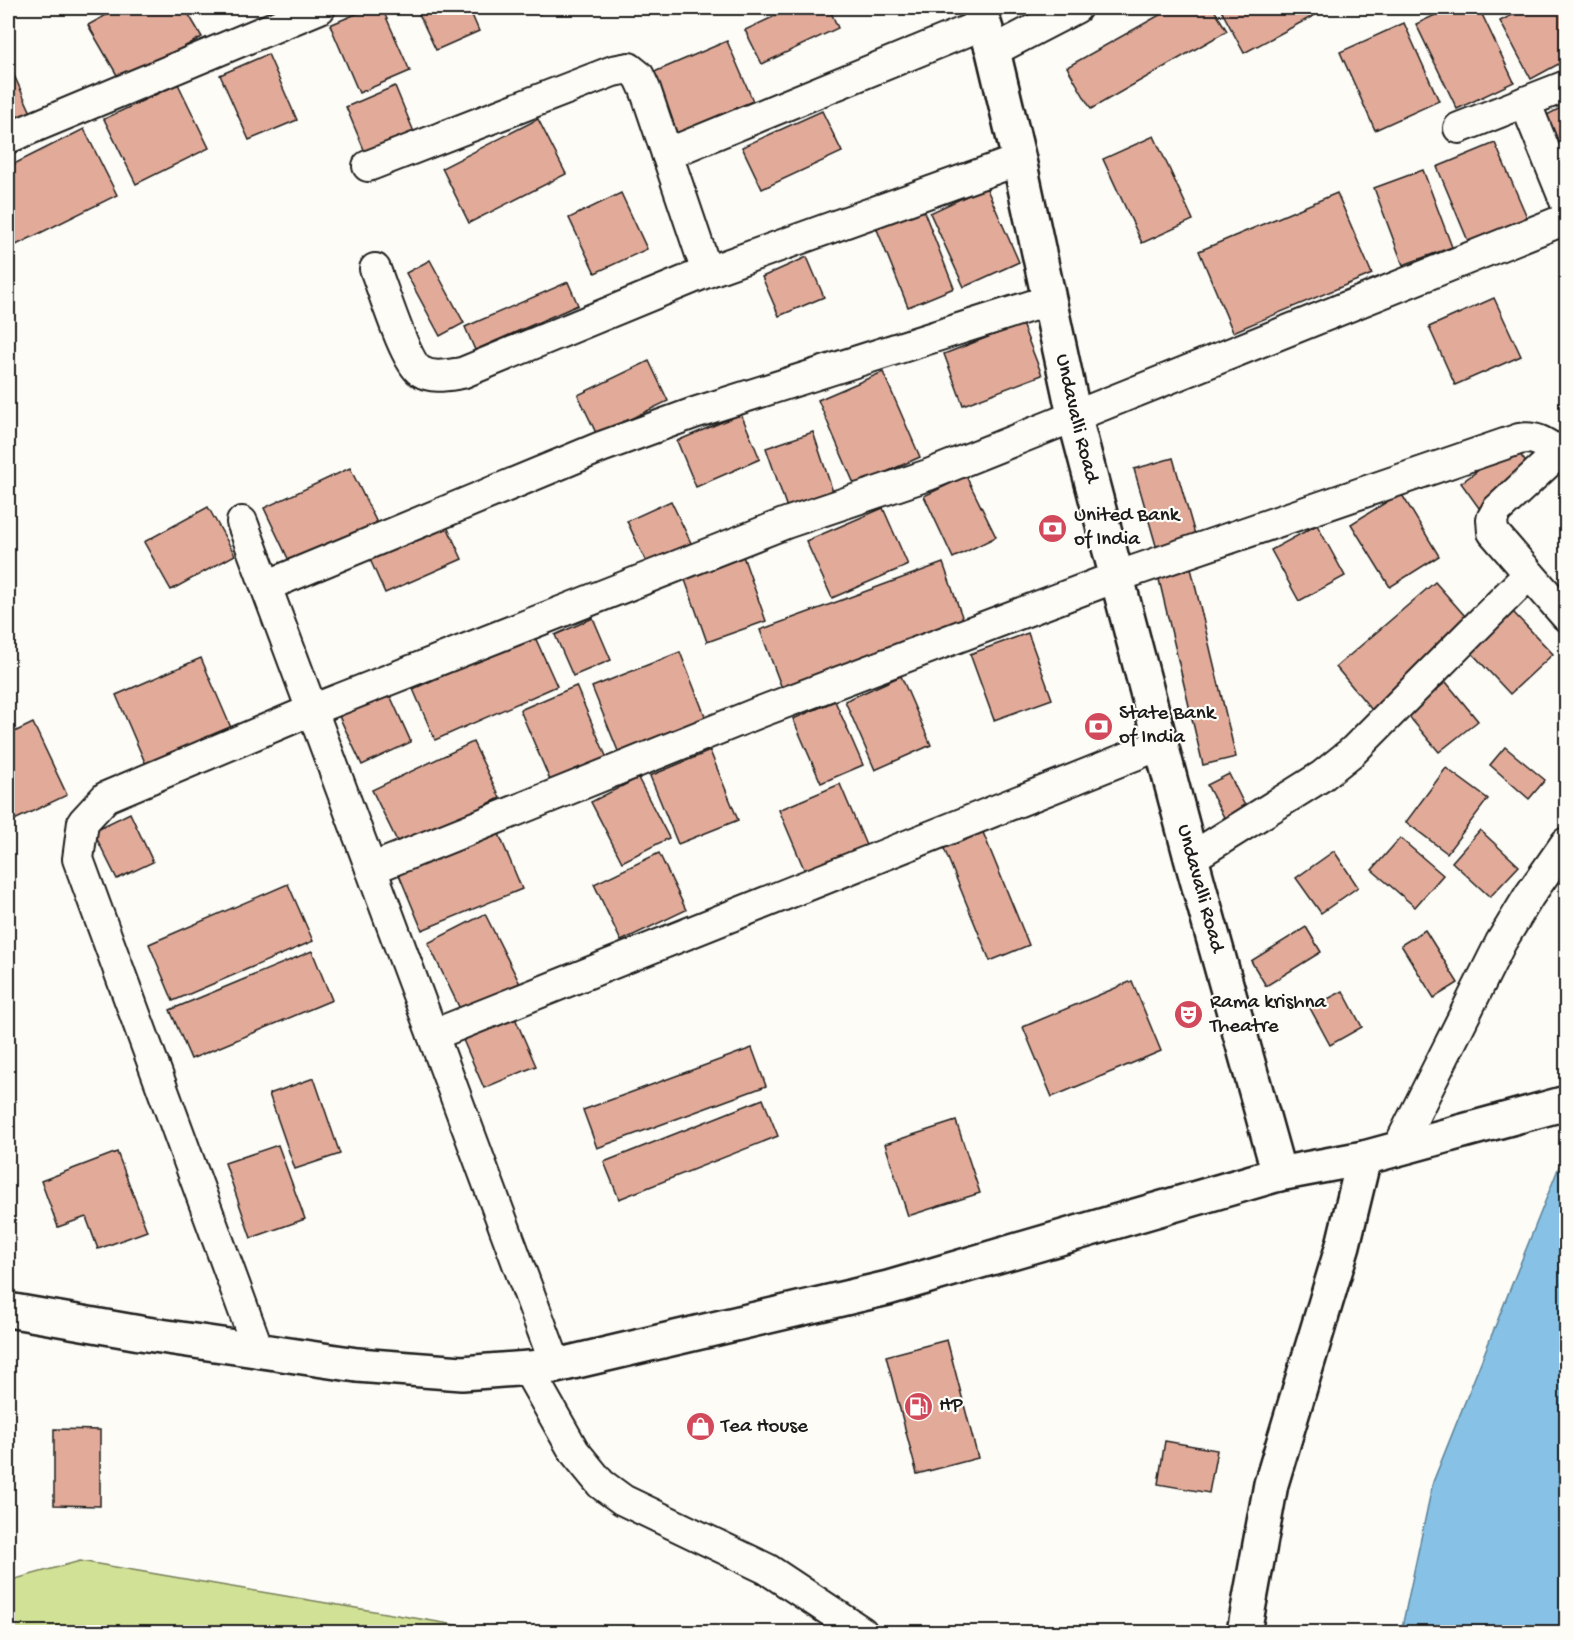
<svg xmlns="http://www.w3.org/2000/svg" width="1574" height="1640" font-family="'Gochi Hand',sans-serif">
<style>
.green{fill:#d1e195;stroke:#767e58;stroke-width:1.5}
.water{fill:#87c2e6;stroke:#5c8095;stroke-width:1.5}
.building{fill:#e2ab99;stroke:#1c1c1c;stroke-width:1.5}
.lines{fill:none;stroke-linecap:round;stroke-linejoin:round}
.street-casing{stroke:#1c1c1c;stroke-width:34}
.secondary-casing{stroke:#1c1c1c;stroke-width:38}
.primary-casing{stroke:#1c1c1c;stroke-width:38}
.street{stroke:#fdfcf7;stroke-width:30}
.secondary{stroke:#fdfcf7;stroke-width:33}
.primary{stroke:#fdfcf7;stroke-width:33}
.labels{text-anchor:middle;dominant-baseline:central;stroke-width:4.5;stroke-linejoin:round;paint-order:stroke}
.street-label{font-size:21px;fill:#1c1c1c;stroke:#fdfcf7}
.poi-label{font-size:21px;fill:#1c1c1c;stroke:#fdfcf7;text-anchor:start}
</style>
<rect width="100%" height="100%" fill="#fdfcf7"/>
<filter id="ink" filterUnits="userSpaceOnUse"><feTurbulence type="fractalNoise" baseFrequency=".0167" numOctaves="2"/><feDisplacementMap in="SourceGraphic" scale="12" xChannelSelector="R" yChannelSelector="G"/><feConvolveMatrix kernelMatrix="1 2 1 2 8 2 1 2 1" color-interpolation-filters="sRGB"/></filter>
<g filter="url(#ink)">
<!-- green -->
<path class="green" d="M80,1561L497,1632H8V1581Z"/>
<!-- water -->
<path class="water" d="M1566,1149V1632H1401L1433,1482Z"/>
<!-- building -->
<g class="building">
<path d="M119,8H185L202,37L121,82L88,25Z"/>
<path d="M370,8H382L410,71L359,93L330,25Z"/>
<path d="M416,8H469L479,31L436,50Z"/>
<path d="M537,8H555L539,14Z"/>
<path d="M792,8H829L838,28L762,64L745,30Z"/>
<path d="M1024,8H1062L1032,24Z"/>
<path d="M1172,8H1213L1227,31L1091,109L1067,67Z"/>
<path d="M1220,8H1328L1244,53Z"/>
<path d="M1450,8H1479L1514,82L1457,109L1416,24Z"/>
<path d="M1526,8H1561L1566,17V60L1531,79L1500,21Z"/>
<path d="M1404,23L1439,101L1375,130L1340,52Z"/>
<path d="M727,41L753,101L677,133L652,73Z"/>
<path d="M268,54L297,120L249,140L220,75Z"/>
<path d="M8,62L32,115L8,126Z"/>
<path d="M178,84L209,148L136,184L104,119Z"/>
<path d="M395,86L414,132L365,152L346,107Z"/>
<path d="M1566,105V160L1545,116Z"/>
<path d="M822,111L842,152L762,189L742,147Z"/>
<path d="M538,119L566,174L469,223L442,168Z"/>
<path d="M84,129L117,195L8,249V167Z"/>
<path d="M1154,136L1193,220L1142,243L1103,159Z"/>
<path d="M1495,143L1530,224L1471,248L1437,167Z"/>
<path d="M1423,170L1452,247L1403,265L1374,188Z"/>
<path d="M986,187L1019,262L964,287L930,213Z"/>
<path d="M621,193L647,249L595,273L569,218Z"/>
<path d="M1337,193L1372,274L1233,332L1199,251Z"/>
<path d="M923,209L954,288L908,307L876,227Z"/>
<path d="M807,257L824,297L779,316L762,277Z"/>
<path d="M430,260L464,323L440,336L406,273Z"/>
<path d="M568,282L578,305L475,350L465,327Z"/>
<path d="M1494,298L1521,356L1455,385L1429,327Z"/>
<path d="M1022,324L1042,375L963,405L944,354Z"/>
<path d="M649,361L668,401L597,435L578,395Z"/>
<path d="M883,372L920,457L855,486L818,400Z"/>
<path d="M741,414L760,459L696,487L677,441Z"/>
<path d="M813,432L833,492L787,508L766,448Z"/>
<path d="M1513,445L1531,469L1479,508L1461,483Z"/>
<path d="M1173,458L1196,538L1157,549L1134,469Z"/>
<path d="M350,468L378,525L292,567L264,508Z"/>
<path d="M966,476L996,537L953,558L924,496Z"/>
<path d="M1401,493L1439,556L1390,587L1351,524Z"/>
<path d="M671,501L691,543L647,564L627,521Z"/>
<path d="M208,507L235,555L171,590L144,542Z"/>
<path d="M883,508L908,565L832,598L806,541Z"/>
<path d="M445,522L462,559L385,593L368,555Z"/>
<path d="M1317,525L1345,576L1299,601L1271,550Z"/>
<path d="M743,556L766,621L707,642L684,577Z"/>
<path d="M943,563L965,625L783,691L760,630Z"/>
<path d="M1190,564L1236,757L1203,765L1157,571Z"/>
<path d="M1435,582L1472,624L1372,710L1336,667Z"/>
<path d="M1513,612L1553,654L1510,694L1470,651Z"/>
<path d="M593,618L611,660L573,676L555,635Z"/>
<path d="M1028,633L1052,699L994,720L970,654Z"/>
<path d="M534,635L557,686L435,740L413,689Z"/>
<path d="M680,652L707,721L620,756L592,687Z"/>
<path d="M201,658L232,730L147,767L116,695Z"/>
<path d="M901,676L931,745L875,770L845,701Z"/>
<path d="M1446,682L1478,721L1439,752L1407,714Z"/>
<path d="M576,686L609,763L553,787L520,710Z"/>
<path d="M388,691L411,742L362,765L338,714Z"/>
<path d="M835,701L863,765L821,783L793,719Z"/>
<path d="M33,723L67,795L8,823V735Z"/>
<path d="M473,742L500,798L400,847L372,790Z"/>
<path d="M1505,747L1545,780L1529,799L1490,765Z"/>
<path d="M710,751L738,820L678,844L650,776Z"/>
<path d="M1446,768L1488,799L1447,853L1406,822Z"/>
<path d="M1229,774L1246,808L1225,819L1207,785Z"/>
<path d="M638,778L669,838L622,862L591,802Z"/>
<path d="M840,784L868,850L807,876L779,810Z"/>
<path d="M130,813L153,862L117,879L93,831Z"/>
<path d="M497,829L522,889L422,930L397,870Z"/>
<path d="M982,830L1029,945L990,961L943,846Z"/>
<path d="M1480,830L1519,866L1490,897L1452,862Z"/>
<path d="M1400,838L1443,875L1415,907L1372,870Z"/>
<path d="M1334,851L1358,887L1321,913L1296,878Z"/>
<path d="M659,853L686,910L621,941L594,884Z"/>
<path d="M288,884L313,941L173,1001L149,944Z"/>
<path d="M485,914L521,986L463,1015L428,943Z"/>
<path d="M1306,927L1321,952L1266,986L1251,961Z"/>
<path d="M1425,930L1458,983L1434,998L1401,945Z"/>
<path d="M312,951L332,1000L191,1059L170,1010Z"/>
<path d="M1132,981L1161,1051L1052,1097L1023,1027Z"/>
<path d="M1343,991L1362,1027L1330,1045L1310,1008Z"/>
<path d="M515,1018L536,1066L484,1088L463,1040Z"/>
<path d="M752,1048L766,1086L597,1148L583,1110Z"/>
<path d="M314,1078L340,1154L295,1169L269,1094Z"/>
<path d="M763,1099L778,1136L619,1199L604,1162Z"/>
<path d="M956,1121L980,1193L908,1216L885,1144Z"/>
<path d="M278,1145L305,1219L251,1238L225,1163Z"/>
<path d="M117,1152L147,1231L98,1249L86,1217L58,1227L41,1181Z"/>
<path d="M947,1340L978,1458L917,1474L886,1356Z"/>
<path d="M54,1429L100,1430V1506L54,1505Z"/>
<path d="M1165,1441L1217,1450L1209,1493L1158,1484Z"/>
</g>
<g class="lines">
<defs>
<g id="street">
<path d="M993,51L1076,8"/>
<path d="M1525,102L1566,203"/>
<path d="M1459,128L1566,86"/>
<path d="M8,138L320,8"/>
<path d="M667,154L984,24"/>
<path d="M368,166L613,71L629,68L639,76L645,89L707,272"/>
<path d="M375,269C383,289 405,361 420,371C433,379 448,375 462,373L707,272L1019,160"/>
<path d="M1566,446L1497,510L1492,519L1493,532L1566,616"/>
<path d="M242,522L556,1366"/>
<path d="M266,586L601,447L694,413L1050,300"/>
<path d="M1191,858L1322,776L1353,751L1529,574"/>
<path d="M371,869L760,712L1116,577L1519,439C1536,436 1545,443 1559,453"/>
<path d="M433,1035L1162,744"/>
<path d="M1398,1148L1501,942L1529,896L1566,843"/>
<path d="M259,1352L78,859L83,822L106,797L312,710L786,523L928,475L1566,219"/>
<path d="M527,1368L574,1451L601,1484L623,1500L767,1569L862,1632"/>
</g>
<path id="secondary" d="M1244,1632L1271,1484L1343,1245L1364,1158"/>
<g id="primary">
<path id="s1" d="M979,8L993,51L1019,160L1074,415L1191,858L1279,1174"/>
<path d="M8,1310L140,1333L357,1365L462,1373L556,1366L888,1288L1279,1174L1364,1158L1566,1103"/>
</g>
</defs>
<!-- street casing -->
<use href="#street" class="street-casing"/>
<!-- secondary casing -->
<use href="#secondary" class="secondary-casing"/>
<!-- primary casing -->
<use href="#primary" class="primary-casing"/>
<!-- street -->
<use href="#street" class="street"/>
<!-- secondary -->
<use href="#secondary" class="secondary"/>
<!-- primary -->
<use href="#primary" class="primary"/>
</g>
</g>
<!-- icons -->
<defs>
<symbol id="bank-disc" viewBox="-11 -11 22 22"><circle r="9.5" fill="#d1495b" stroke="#fdfcf7"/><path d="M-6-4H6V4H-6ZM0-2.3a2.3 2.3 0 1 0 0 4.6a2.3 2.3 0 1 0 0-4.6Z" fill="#fff"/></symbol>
<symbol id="theatre-disc" viewBox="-11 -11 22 22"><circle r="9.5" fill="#d1495b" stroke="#fdfcf7"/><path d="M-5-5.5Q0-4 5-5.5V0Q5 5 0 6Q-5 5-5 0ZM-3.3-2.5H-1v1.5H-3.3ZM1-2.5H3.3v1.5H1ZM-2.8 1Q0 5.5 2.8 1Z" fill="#fff"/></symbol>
<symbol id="fuel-disc" viewBox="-11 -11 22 22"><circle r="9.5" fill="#d1495b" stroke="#fdfcf7"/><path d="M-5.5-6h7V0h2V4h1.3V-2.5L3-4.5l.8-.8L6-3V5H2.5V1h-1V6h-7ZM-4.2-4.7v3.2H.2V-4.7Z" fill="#fff"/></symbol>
<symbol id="shop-disc" viewBox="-11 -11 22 22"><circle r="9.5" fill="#d1495b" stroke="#fdfcf7"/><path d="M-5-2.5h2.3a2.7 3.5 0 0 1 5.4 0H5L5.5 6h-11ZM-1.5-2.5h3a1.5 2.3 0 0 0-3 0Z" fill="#fff"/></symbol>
</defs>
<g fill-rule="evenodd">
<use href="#bank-disc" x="1036" y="512" width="33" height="33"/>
<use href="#bank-disc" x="1082" y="710" width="33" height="33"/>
<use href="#theatre-disc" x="1172" y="998" width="33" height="33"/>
<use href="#fuel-disc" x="902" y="1390" width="33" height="33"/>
<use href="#shop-disc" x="684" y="1410" width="33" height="33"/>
</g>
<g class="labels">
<!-- street labels -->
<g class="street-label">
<text stroke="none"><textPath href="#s1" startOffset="422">Undavalli Road</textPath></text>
<text stroke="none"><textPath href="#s1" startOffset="908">Undavalli Road</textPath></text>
</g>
<!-- poi labels -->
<g class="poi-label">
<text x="1074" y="516">United Bank<tspan x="1074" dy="24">of India</tspan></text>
<text x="1119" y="714">State Bank<tspan x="1119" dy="24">of India</tspan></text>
<text x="1210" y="1003">Rama krishna<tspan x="1210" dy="24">Theatre</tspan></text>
<text x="939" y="1406">HP</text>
<text x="721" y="1427">Tea House</text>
</g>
</g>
<!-- margin -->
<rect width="1574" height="1640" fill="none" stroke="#fdfcf7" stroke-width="30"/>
<rect x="15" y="15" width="1544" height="1610" fill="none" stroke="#1c1c1c" stroke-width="2" filter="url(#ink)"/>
</svg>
